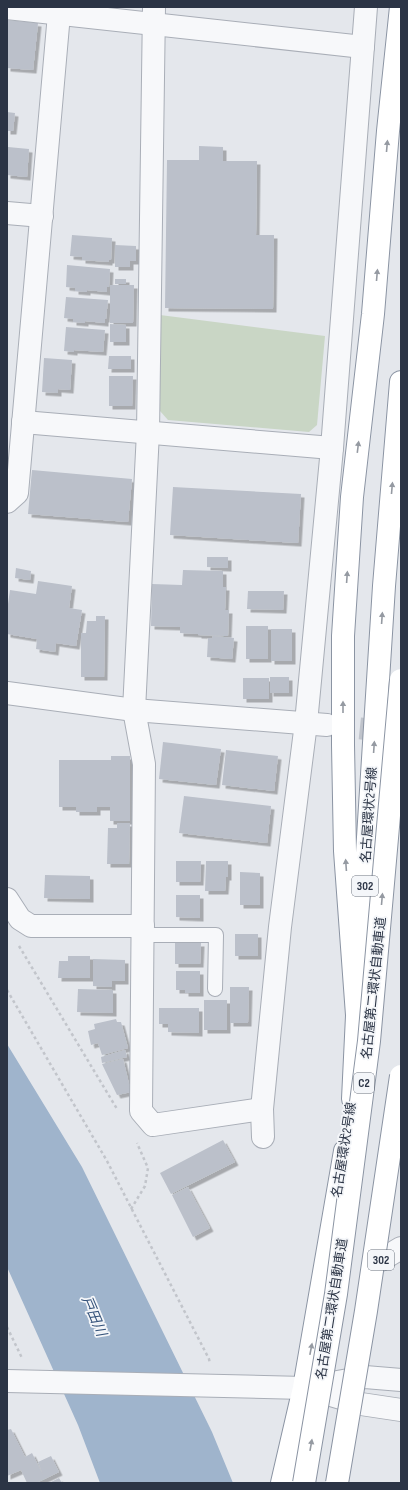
<svg xmlns="http://www.w3.org/2000/svg" width="408" height="1490" font-family="'Sofia Sans Condensed','Noto Sans JP',sans-serif">
<style>
.green{fill:#c9d6c5}
.water{fill:#9fb4cc}
.building{fill:#bbc0ca;filter:url(#shadow)}
.lines{fill:none;stroke-linecap:round;stroke-linejoin:round}
.minor-tunnel{stroke:#bfc3cb;stroke-width:22;stroke-dasharray:22 11;stroke-linecap:butt}
.service-casing{stroke:#a9aeb7;stroke-width:16}
.minor-casing{stroke:#a9aeb7;stroke-width:24}
.tertiary-casing{stroke:#a9aeb7;stroke-width:24}
.trunk-casing{stroke:#8b94a3;stroke-width:24}
.motorway-casing{stroke:#8b94a3;stroke-width:24}
.path{stroke:#c2c5cb;stroke-width:2.5;stroke-dasharray:3 3;stroke-linecap:butt}
.service{stroke:#f7f8fa;stroke-width:14}
.minor{stroke:#f7f8fa;stroke-width:22}
.tertiary{stroke:#f7f8fa;stroke-width:22}
.trunk{stroke:#fff;stroke-width:22}
.motorway{stroke:#fff;stroke-width:22}
.motorway-bridge-casing{stroke:#8b94a3;stroke-width:24;stroke-linecap:butt}
.motorway-bridge{stroke:#fff;stroke-width:22}
.oneway{fill:#959aa2}
.labels{text-anchor:middle;dominant-baseline:central;stroke-width:3.5;stroke-linejoin:round;paint-order:stroke}
.shield{fill:#f4f6f9;stroke:#676e7b;stroke-width:1}
.shield-label{font-size:12px;font-weight:bold;fill:#2b3445}
.street-label{font-size:13px;fill:#2b3445;stroke:#f4f6f9}
.water-label{font-size:14px;font-style:italic;fill:#34527a;stroke:#f4f6f9}
</style>
<defs>
<filter id="shadow"><feDropShadow dx="3.5" dy="3.5" stdDeviation="0" flood-color="#0004"/></filter>
</defs>
<rect width="100%" height="100%" fill="#e4e7ec"/>
<!-- green -->
<path class="green" d="M160,315L325,336L317,425L309,432L168,420L160,411Z"/>
<!-- water -->
<path class="water" d="M7,1044L82,1167L212,1432L233,1483H100L78,1425L7,1267Z"/>
<!-- building -->
<g class="building">
<path d="M7,20L38,23L33,70L7,68Z"/>
<path d="M7,112L15,113L13,131H7Z"/>
<path d="M199,146L223,147V161H257L256,235H274L273,309L165,308L167,160H199Z"/>
<path d="M8,147L29,149L27,177L7,175Z"/>
<path d="M72,235L112,238L111,260H109V262L82,260V257L70,256Z"/>
<path d="M115,245L136,246V261H130V267H115Z"/>
<path d="M67,265L110,269L109,287H107V292L87,290V292L75,291V288L66,287Z"/>
<rect x="115" y="279" width="11" height="5"/>
<path d="M110,285H134L133,323H110Z"/>
<path d="M66,297L108,300L106,319H105V323L85,321V323L73,322V319L64,318Z"/>
<path d="M110,324L126,325V342H110Z"/>
<path d="M66,327L105,330L103,352L74,350V352L64,351Z"/>
<path d="M109,356H131V369H108Z"/>
<path d="M44,358L72,360L70,390L58,389V393L42,392Z"/>
<path d="M109,376H133L132,406H109Z"/>
<path d="M32,470L132,479L128,522L28,514Z"/>
<path d="M173,487L301,494L298,543L170,535Z"/>
<path d="M207,557H228V568L207,567Z"/>
<path d="M16,568L31,571L30,580L15,578Z"/>
<path d="M183,570L223,571V587H226L225,610H229L228,636L198,635V634L180,633V627L151,626L152,584L182,585Z"/>
<path d="M38,581L72,586L69,608L82,610L76,646L56,643L55,652L36,649L37,639L7,634V611L10,590L36,594Z"/>
<path d="M248,591H284L283,610L247,609Z"/>
<path d="M96,616H105L104,677H81V633H86L87,621H96Z"/>
<rect x="246" y="626" width="22" height="33"/>
<rect x="271" y="629" width="21" height="32"/>
<path d="M213,636L234,638L232,659L207,657L208,638H212Z"/>
<rect x="270" y="677" width="19" height="16"/>
<rect x="243" y="678" width="26" height="21"/>
<path d="M163,742L221,749L216,785L159,779Z"/>
<path d="M226,750L278,756L274,791L222,785Z"/>
<path d="M111,756H130V821H110V807H97V812H76V807H59V760H111Z"/>
<path d="M184,796L271,806L267,843L179,833Z"/>
<path d="M117,823H130L129,864H107L108,828H117Z"/>
<path d="M176,861H201L200,882H176Z"/>
<path d="M206,861H228V877H226L225,891H205Z"/>
<path d="M240,872L260,873V905H240Z"/>
<path d="M45,875L90,876V899L44,898Z"/>
<path d="M176,895H200V918L176,917Z"/>
<rect x="235" y="934" width="23" height="22"/>
<path d="M175,943H201L200,964H175Z"/>
<path d="M68,956H90V978H58L59,961H68Z"/>
<path d="M93,959L125,960V981H112V987L93,986Z"/>
<path d="M176,971H200V993H185V990H176Z"/>
<path d="M230,987H249L248,1023H230Z"/>
<path d="M78,989L113,990V1013L77,1012Z"/>
<rect x="204" y="1000" width="23" height="30"/>
<path d="M159,1008H199V1033L168,1032V1024H159Z"/>
<path d="M116,1019L117,1022H121L128,1048L102,1055L98,1043L91,1045L88,1031L95,1029L94,1024Z"/>
<path d="M125,1050L127,1057L102,1063L101,1057Z"/>
<path d="M123,1059L131,1092L117,1095L102,1064Z"/>
<path d="M223,1140L235,1162L171,1194L160,1173Z"/>
<path d="M188,1187L210,1228L193,1237L172,1195Z"/>
<path d="M11,1429L25,1457L32,1453L43,1475L38,1462L51,1456L59,1472L36,1483H27L21,1470L7,1476V1430Z"/>
<path d="M59,1478L62,1483H49Z"/>
</g>
<g class="lines">
<!-- minor-tunnel -->
<path class="minor-tunnel" d="M327,725L394,732"/>
<defs>
<path id="service" d="M143,935H216L215,989"/>
<g id="minor">
<path d="M154,7L148,432L134,710L144,764L141,1111L153,1125L262,1109"/>
<path d="M7,8L363,47"/>
<path d="M7,213L42,216"/>
<path d="M23,422L332,448"/>
<path d="M7,502L17,493L59,14"/>
<path d="M7,693L134,710L327,725"/>
<path d="M7,899L20,919L31,926H143"/>
<path d="M263,1137L262,1109L280,927L306,723L332,448L366,7"/>
<path d="M381,1260L401,1248"/>
</g>
<g id="tertiary">
<path d="M7,1381L304,1388L365,1377L401,1380"/>
<path d="M334,1396L361,1404L401,1410"/>
</g>
<g id="trunk">
<path d="M360,963L384,586L401,382"/>
<path d="M353,1099L358,995"/>
<path d="M282,1483L304,1388L345,1151"/>
</g>
<path id="motorway" d="M357,1015L345,851L343,745V636L352,497L373,314L388,131L401,7"/>
</defs>
<!-- service casing -->
<use href="#service" class="service-casing"/>
<!-- minor casing -->
<use href="#minor" class="minor-casing"/>
<!-- tertiary casing -->
<use href="#tertiary" class="tertiary-casing"/>
<!-- trunk casing -->
<use href="#trunk" class="trunk-casing"/>
<!-- motorway casing -->
<use href="#motorway" class="motorway-casing"/>
<!-- path -->
<g class="path">
<path d="M19,946L117,1109"/>
<path d="M7,990L107,1161L209,1359L210,1364"/>
<path d="M131,1209L145,1186L148,1168L137,1143"/>
<path d="M7,1327L22,1358"/>
</g>
<!-- service -->
<use href="#service" class="service"/>
<!-- minor -->
<use href="#minor" class="minor"/>
<!-- tertiary -->
<use href="#tertiary" class="tertiary"/>
<!-- trunk -->
<use href="#trunk" class="trunk"/>
<!-- motorway -->
<use href="#motorway" class="motorway"/>
<defs>
<g id="motorway-bridge">
<path d="M304,1483L336,1294L369,1041L401,680"/>
<path d="M337,1483L366,1311L401,1076"/>
</g>
</defs>
<!-- motorway-bridge casing -->
<use href="#motorway-bridge" class="motorway-bridge-casing"/>
<!-- motorway-bridge -->
<use href="#motorway-bridge" class="motorway-bridge"/>
</g>
<!-- one-way arrows -->
<defs><path id="oneway-solid" d="M-6-.8H1V-3.2L6.5 0L1 3.2V.8H-6Z"/></defs>
<g class="oneway">
<use href="#oneway-solid" transform="translate(387 146) rotate(-85)"/>
<use href="#oneway-solid" transform="translate(377 275) rotate(-85)"/>
<use href="#oneway-solid" transform="translate(358 447) rotate(-83)"/>
<use href="#oneway-solid" transform="translate(392 488) rotate(-85)"/>
<use href="#oneway-solid" transform="translate(347 577) rotate(-86)"/>
<use href="#oneway-solid" transform="translate(382 618) rotate(-86)"/>
<use href="#oneway-solid" transform="translate(343 707) rotate(-90)"/>
<use href="#oneway-solid" transform="translate(374 747) rotate(-86)"/>
<use href="#oneway-solid" transform="translate(346 865) rotate(-94)"/>
<use href="#oneway-solid" transform="translate(382 899) rotate(-85)"/>
<use href="#oneway-solid" transform="translate(311 1349) rotate(-79)"/>
<use href="#oneway-solid" transform="translate(311 1445) rotate(-80)"/>
</g>
<g class="labels">
<!-- shield labels -->
<g class="shield">
<rect x="352" y="876" width="26" height="20" rx="3"/>
<rect x="354" y="1073" width="20" height="20" rx="3"/>
<rect x="368" y="1250" width="26" height="20" rx="3"/>
</g>
<g class="shield-label">
<text x="365" y="886">302</text>
<text x="364" y="1083">C2</text>
<text x="381" y="1260">302</text>
</g>
<!-- street labels -->
<g class="street-label">
<text transform="translate(369 815) rotate(-86)">名古屋環状2号線</text>
<text transform="translate(374 988) rotate(-84)">名古屋第二環状自動車道</text>
<text transform="translate(344 1150) rotate(-81)">名古屋環状2号線</text>
<text transform="translate(332 1309) rotate(-81)">名古屋第二環状自動車道</text>
</g>
<!-- water labels -->
<g class="water-label">
<text transform="translate(94 1316) rotate(67)">戸田川</text>
</g>
</g>
<!-- border -->
<rect width="408" height="1490" fill="none" stroke="#2b3445" stroke-width="16"/>
</svg>
